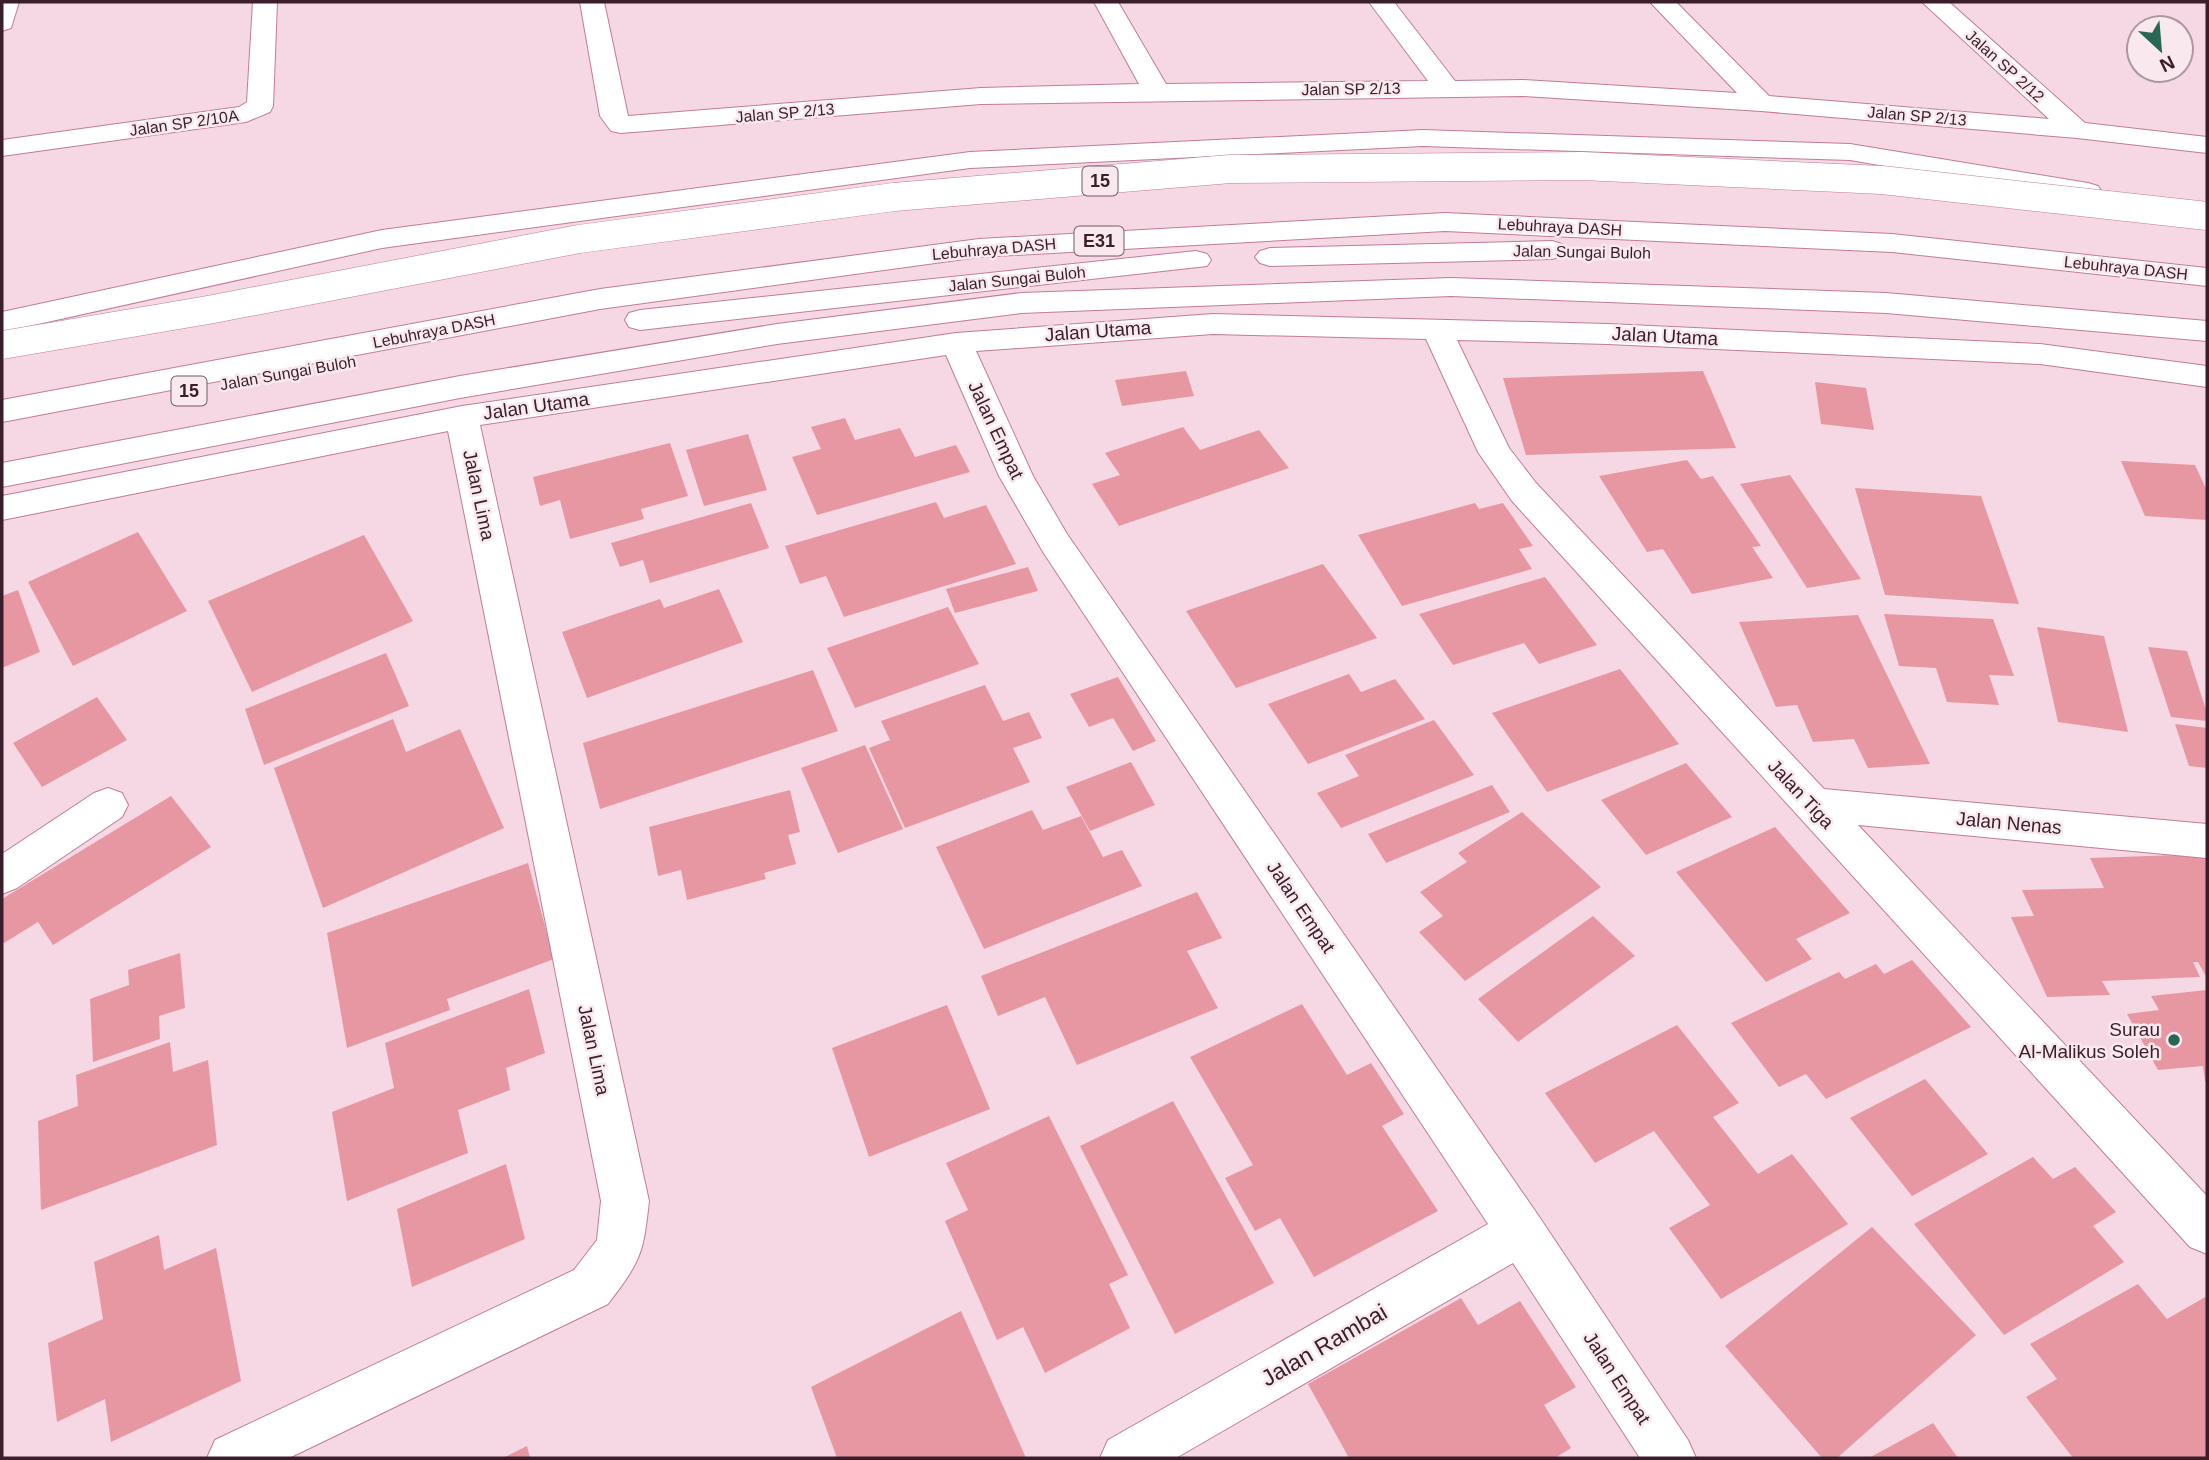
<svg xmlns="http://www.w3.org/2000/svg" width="2209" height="1460" font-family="Arial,sans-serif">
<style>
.building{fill:#e797a1}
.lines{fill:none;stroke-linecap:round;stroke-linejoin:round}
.street-casing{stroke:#c27b9b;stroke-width:2}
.highway-casing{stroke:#c27b9b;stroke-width:2}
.street{fill:#fff;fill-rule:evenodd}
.highway{fill:#fff;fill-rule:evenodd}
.highway-bridge-casing{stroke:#c27b9b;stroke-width:29;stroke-linecap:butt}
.highway-bridge{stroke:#fff;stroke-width:28}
.poi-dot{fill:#286755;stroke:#f9e9ef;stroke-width:2.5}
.labels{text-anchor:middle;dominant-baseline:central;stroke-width:5;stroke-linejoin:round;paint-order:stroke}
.far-street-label{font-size:16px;fill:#3a1e2b;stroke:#f9e9ef}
.shield{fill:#f9e9ef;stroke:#735b66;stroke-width:2}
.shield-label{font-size:18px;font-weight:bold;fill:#3a1e2b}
.street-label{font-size:19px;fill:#3a1e2b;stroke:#f9e9ef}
.poi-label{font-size:19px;fill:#3a1e2b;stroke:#f9e9ef;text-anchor:end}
.near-street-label{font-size:23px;fill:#3a1e2b;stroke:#f9e9ef}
</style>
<rect width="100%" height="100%" fill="#f6d7e4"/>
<!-- building -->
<g class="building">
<path d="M1186,371L1194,396L1122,406L1115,380Z"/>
<path d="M1703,371L1736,448L1526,455L1503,378Z"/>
<path d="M1815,382L1866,388L1874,430L1821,424Z"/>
<path d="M845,418L855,440L900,428L915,457L956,445L970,472L817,515L792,457L821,449L811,427Z"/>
<path d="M1183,427L1200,450L1259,430L1289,468L1119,526L1092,484L1120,475L1105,453Z"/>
<path d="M748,434L767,490L704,506L686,450Z"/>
<path d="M670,443L688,496L641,509L644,519L570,539L560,500L540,506L533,477Z"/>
<path d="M1687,460L1701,479L1713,476L1761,546L1752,547L1773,578L1692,594L1663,549L1647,552L1599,476Z"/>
<path d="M2121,461L2195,465L2207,491V520L2145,516Z"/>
<path d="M1790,475L1861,579L1807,588L1740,484Z"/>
<path d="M1855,488L1981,496L2019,604L1885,595Z"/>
<path d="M936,502L944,518L986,505L1016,564L844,617L826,576L800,584L785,546Z"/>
<path d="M751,503L769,548L650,583L643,560L620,567L611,543Z"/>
<path d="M1475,503L1479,509L1503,503L1533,546L1519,549L1532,569L1402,606L1358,535Z"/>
<path d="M138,532L187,611L73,666L28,582Z"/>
<path d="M364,535L413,621L252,692L208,601Z"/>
<path d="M1323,564L1377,638L1236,688L1186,611Z"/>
<path d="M1028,567L1038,591L955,613L946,589Z"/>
<path d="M1545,577L1597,645L1539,664L1524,643L1453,665L1419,614Z"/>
<path d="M719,589L743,642L587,698L562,632L660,599L664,608Z"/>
<path d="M18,590L40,652L2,668V596Z"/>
<path d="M948,607L979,664L855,708L827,648Z"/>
<path d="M1884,614L1993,619L2014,676L1989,675L1999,705L1947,702L1936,668L1899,666Z"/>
<path d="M1858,615L1930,764L1868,768L1854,739L1813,742L1797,705L1776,707L1739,622Z"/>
<path d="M2037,627L2104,636L2128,732L2058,722Z"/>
<path d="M2148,647L2187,651L2207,713V721L2171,717Z"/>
<path d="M386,653L409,706L264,765L245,709Z"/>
<path d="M1620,669L1679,744L1547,792L1492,713Z"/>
<path d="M813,670L838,731L600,809L583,743Z"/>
<path d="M1349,674L1361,692L1395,679L1425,719L1308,764L1268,704Z"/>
<path d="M1118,677L1156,741L1133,751L1113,718L1089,727L1070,694Z"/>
<path d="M985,685L1003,721L1029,712L1042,738L1013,748L1030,782L905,828L869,748L890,740L881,721Z"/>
<path d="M97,697L127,740L42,787L13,743Z"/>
<path d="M393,719L406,752L460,729L504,828L323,908L274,768Z"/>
<path d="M1434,720L1474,775L1341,828L1317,793L1359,776L1345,755Z"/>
<path d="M2175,724L2207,728V768L2189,766Z"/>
<path d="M865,745L903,829L838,853L801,768Z"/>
<path d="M1131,762L1155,805L1090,831L1066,787Z"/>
<path d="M1686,763L1732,817L1646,855L1601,800Z"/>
<path d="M1492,785L1510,812L1386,863L1368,834Z"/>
<path d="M790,790L800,832L788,835L796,864L764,873L766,879L687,900L681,870L658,876L649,827Z"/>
<path d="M171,796L211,847L53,945L38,922L4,943L2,940V899Z"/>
<path d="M1032,810L1043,830L1081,816L1103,857L1122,850L1142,886L984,949L936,847Z"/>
<path d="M1522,812L1601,887L1465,981L1419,932L1443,916L1420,892L1467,862L1458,853Z"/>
<path d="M1775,827L1850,913L1796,939L1812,959L1766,982L1676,872Z"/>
<path d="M2207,854V978L2198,962H2193L2200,977L2102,981L2110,995L2047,997L2011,917L2034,916L2022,890L2104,888L2090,858Z"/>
<path d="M528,863L554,959L447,999L450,1010L347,1048L327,933Z"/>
<path d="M1197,892L1222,938L1187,951L1218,1008L1077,1065L1045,997L998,1016L981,976Z"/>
<path d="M1593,916L1635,956L1518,1042L1478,999Z"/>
<path d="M180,953L185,1008L159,1016L160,1039L93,1062L90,999L129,985L128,970Z"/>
<path d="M1912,960L1971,1027L1826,1099L1806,1074L1779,1087L1731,1023L1839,972L1845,979L1876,964L1884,974Z"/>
<path d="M529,989L545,1053L506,1068L510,1090L458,1110L468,1153L347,1201L332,1112L394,1088L385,1043Z"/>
<path d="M2207,990V1081H2205L2203,1066L2158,1070L2127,1014L2159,1010L2151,996Z"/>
<path d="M1302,1004L1347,1075L1371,1063L1404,1114L1382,1126L1438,1211L1314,1277L1280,1218L1255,1231L1225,1178L1253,1165L1190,1057Z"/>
<path d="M947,1005L990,1109L869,1157L832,1048Z"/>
<path d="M1677,1025L1739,1103L1713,1117L1758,1174L1792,1154L1848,1224L1721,1299L1669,1228L1710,1205L1654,1131L1595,1163L1545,1093Z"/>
<path d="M170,1042L173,1072L208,1060L217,1145L41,1210L38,1121L78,1106L76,1075Z"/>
<path d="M1925,1079L1988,1154L1912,1196L1850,1118Z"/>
<path d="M1173,1101L1274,1283L1175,1334L1080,1146Z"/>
<path d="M1049,1116L1128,1275L1109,1284L1130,1328L1045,1373L1023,1327L997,1340L945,1221L968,1210L946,1163Z"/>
<path d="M2033,1157L2053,1179L2075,1167L2116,1212L2093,1226L2124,1262L2004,1335L1914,1224Z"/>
<path d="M506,1164L525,1239L412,1287L397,1209Z"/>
<path d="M1872,1227L1976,1335L1837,1458H1822L1725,1346Z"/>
<path d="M159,1235L164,1270L216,1248L241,1381L111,1442L105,1399L57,1422L48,1343L103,1319L94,1262Z"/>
<path d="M2138,1284L2167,1319L2207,1296V1458H2073L2026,1397L2057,1379L2030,1344Z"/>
<path d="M1461,1298L1478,1325L1520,1301L1576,1387L1544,1405L1571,1448L1555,1458H1349L1308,1384Z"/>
<path d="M961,1311L1026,1458H837L811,1387Z"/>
<path d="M1933,1423L1958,1458H1869Z"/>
<path d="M527,1446L530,1458H503Z"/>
</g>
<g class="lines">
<defs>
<g id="street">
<path d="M2,2H19L11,28L2,31Z"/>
<path d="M253,2H277L273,106L270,112L246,122L2,156V140L239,107L247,102Z"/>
<path d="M580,2H604L628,116L981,88L1139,84L1094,2H1118L1166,84L1428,81L1369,2H1394L1455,81L1523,80L1737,93L1650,2H1676L1769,96L2049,119L1922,2H1949L2085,123L2207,137V153L2077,138L1761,111L1523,96L981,104L621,133L611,131L600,116Z"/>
<path d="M1213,314L1608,324L2040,344L2207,366V387L2040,364L1608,344L1457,340L1509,448L1536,483L1824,789L2207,824V858L1858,825L2207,1196V1254L2190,1247L1512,501L1478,452L1426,339L1213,334L976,351L1033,476L1067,534L1538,1215L1688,1440L1696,1458H1640L1513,1263L1176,1458H1100L1108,1440L1488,1224L1043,552L999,476L946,355L480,425L649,1201C643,1256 641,1260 608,1304L289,1458H207L215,1440L574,1270L597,1240L601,1201L448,431L2,520V496L462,406L956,333Z"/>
<path d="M108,788L122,793L128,805L122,817L17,888L2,894V854L94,793Z"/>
</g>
<g id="highway">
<path d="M1423,130L1850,144L2088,183L2098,186L2102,192L2098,198L2088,201L1850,160L1423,146L970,168L382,248L2,332V312L382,230L970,152Z"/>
<path d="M1445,213L1892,234L2207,268V286L1892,252L1445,231L979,257L600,309L2,422V400L600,289L979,239Z"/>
<path d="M1552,241L1562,244L1567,250L1562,256L1552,259L1270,266L1260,263L1255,257L1260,251L1270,248Z"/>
<path d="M1196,251L1207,254L1211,260L1207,266L640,330L629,327L625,320L629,313L640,310Z"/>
<path d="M1451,278L1886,293L2207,321V341L1886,313L1451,296L1021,313L777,344L460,398L2,487V463L460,376L777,324L1021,293Z"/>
</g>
</defs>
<!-- street casing -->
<use href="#street" class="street-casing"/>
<!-- highway casing -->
<use href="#highway" class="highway-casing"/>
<!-- street -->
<use href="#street" class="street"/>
<!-- highway -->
<use href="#highway" class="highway"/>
<defs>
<path id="highway-bridge" d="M2,345L208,310L579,239L894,197L1230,169L1582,166L1882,180L2207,216"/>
</defs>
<!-- highway-bridge casing -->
<use href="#highway-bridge" class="highway-bridge-casing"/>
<!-- highway-bridge -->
<use href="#highway-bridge" class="highway-bridge"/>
</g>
<!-- markers -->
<circle class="poi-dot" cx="2174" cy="1040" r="7"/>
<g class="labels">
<!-- far-street labels -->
<g class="far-street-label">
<text transform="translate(2005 66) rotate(42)">Jalan SP 2/12</text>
<text transform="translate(1351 89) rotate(-1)">Jalan SP 2/13</text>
<text transform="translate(785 113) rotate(-5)">Jalan SP 2/13</text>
<text transform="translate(1917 116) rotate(5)">Jalan SP 2/13</text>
<text transform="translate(184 123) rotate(-8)">Jalan SP 2/10A</text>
<text transform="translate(1560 227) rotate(3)">Lebuhraya DASH</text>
<text transform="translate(994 249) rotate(-5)">Lebuhraya DASH</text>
<text transform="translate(1582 252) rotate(1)">Jalan Sungai Buloh</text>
<text transform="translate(2126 268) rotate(6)">Lebuhraya DASH</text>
<text transform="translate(1017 279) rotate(-6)">Jalan Sungai Buloh</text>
<text transform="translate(434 331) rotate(-11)">Lebuhraya DASH</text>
<text transform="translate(288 373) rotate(-10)">Jalan Sungai Buloh</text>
</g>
<!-- shield labels -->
<g class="shield">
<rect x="1082.5" y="166.5" width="35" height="29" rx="5"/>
<rect x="1074.5" y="226.5" width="49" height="29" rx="5"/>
<rect x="171.5" y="376.5" width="35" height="29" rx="5"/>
</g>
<g class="shield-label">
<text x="1100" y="181">15</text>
<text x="1099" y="241">E31</text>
<text x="189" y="391">15</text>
</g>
<!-- street labels -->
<g class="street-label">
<text transform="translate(1098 331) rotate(-4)">Jalan Utama</text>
<text transform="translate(1665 336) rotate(3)">Jalan Utama</text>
<text transform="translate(536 406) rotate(-8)">Jalan Utama</text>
<text transform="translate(996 430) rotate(65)">Jalan Empat</text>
<text transform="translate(479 495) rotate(78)">Jalan Lima</text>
<text transform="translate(1801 794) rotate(47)">Jalan Tiga</text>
<text transform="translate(2009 823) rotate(5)">Jalan Nenas</text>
<text transform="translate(1301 907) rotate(56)">Jalan Empat</text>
<text transform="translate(594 1050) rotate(78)">Jalan Lima</text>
<text transform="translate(1617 1378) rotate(57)">Jalan Empat</text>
</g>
<!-- poi labels -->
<g class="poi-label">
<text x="2160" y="1029">Surau<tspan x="2160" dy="22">Al-Malikus Soleh</tspan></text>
</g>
<!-- near-street labels -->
<g class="near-street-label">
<text transform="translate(1324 1345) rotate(-30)">Jalan Rambai</text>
</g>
</g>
<!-- border -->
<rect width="2209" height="1460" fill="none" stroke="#3a1e2b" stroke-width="7"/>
<!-- north arrow -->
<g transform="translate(2160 49) rotate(154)"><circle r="33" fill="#f9e9ef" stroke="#ad98a1" stroke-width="2"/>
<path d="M0-5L12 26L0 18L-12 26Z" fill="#286755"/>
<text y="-10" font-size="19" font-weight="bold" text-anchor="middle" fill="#3a1e2b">N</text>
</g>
</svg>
